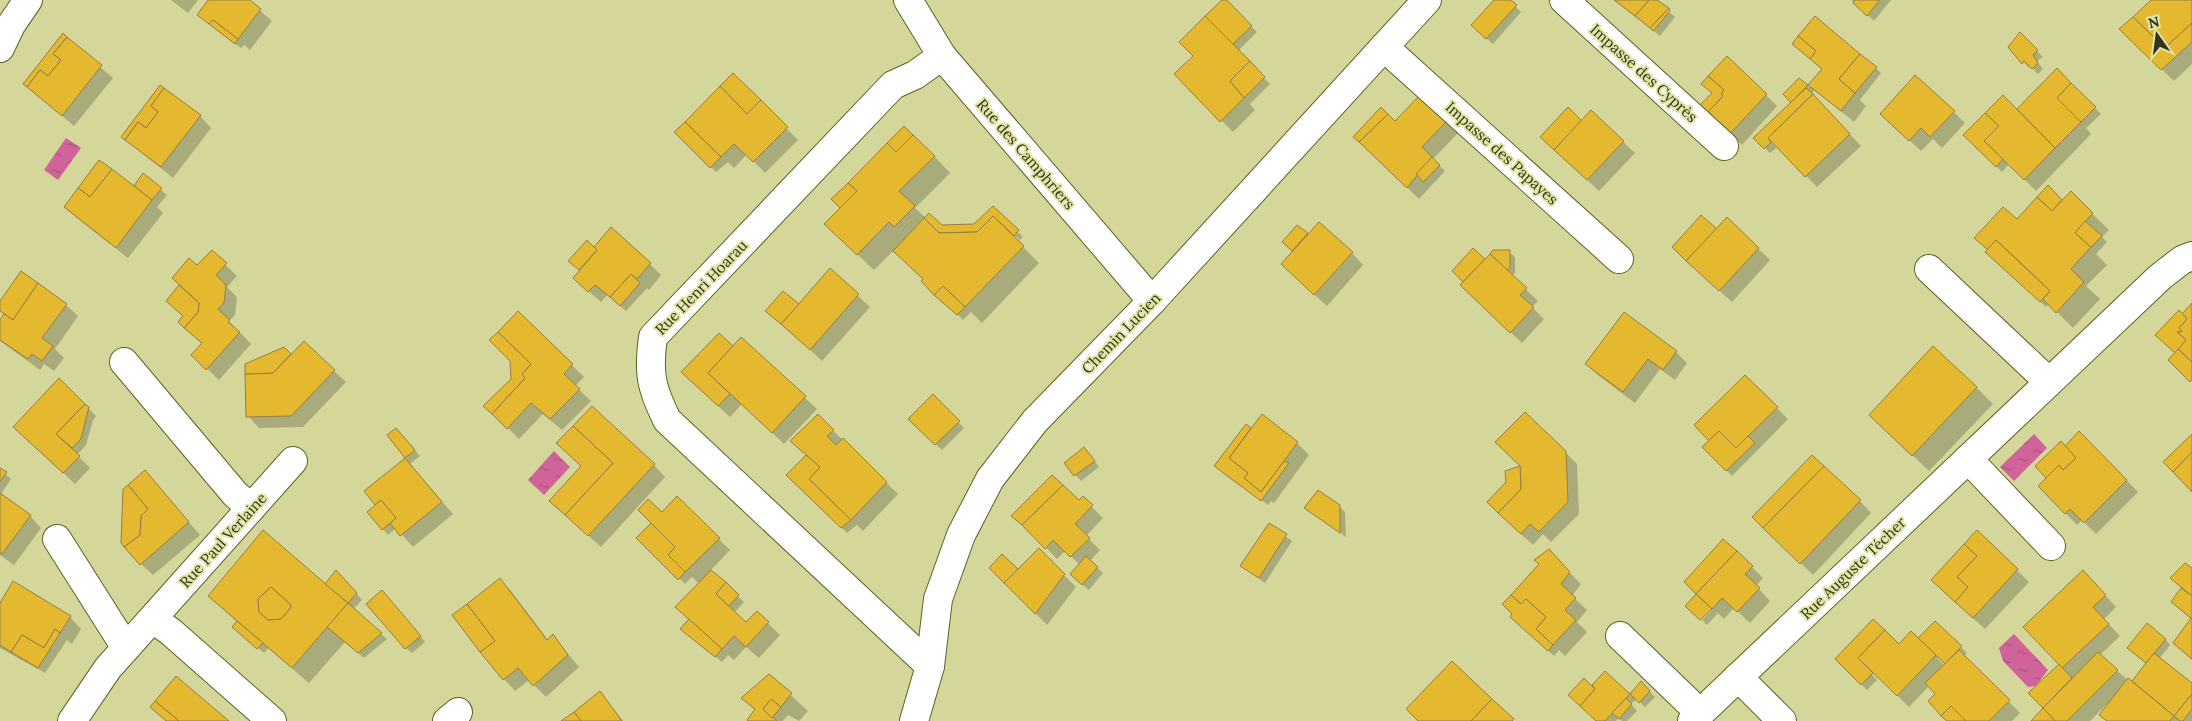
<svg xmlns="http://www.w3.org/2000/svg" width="2192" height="721" font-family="Lora,serif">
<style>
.water{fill:url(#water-ripples)}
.shadow{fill:#0003;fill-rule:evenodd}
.building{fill:#e4b92f;stroke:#937e44;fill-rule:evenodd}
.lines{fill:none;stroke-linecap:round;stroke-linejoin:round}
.minor-casing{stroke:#5f6125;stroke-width:30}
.minor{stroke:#fff;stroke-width:28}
.labels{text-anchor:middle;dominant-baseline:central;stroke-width:4;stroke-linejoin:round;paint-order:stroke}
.street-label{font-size:15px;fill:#32331a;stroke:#e1e4a5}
</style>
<defs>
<pattern id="water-ripples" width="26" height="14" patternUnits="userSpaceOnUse" patternTransform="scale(1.25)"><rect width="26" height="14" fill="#d0639a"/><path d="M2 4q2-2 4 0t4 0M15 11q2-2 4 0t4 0" fill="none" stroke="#a9527d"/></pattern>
</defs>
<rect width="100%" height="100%" fill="#d4d799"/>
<!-- water -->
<g class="water">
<path d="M66,138L81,148L58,180L44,170Z"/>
<path d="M2034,434L2047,448L2014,481L2000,467Z"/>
<path d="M554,451L570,467L544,495L528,480Z"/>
<path d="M2014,634L2048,670L2036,686L2028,687L2003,661L1999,648Z"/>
</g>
<!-- shadow -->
<g class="shadow">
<path d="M171,0H198L188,13Z"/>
<path d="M210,0H248L272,21L250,50L244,45L241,48L211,26L199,14Z"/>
<path d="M1223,0L1257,32L1238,51L1270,84L1250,104L1255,110L1233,132L1176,74L1195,56Z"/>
<path d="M1496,0H1509L1521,12L1493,44L1478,31Z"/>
<path d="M1614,0H1659L1657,2L1675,17L1660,36Z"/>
<path d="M1851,0H1891L1874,21Z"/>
<path d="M2153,0H2192V64L2174,81L2132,41Z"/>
<path d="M2020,34L2043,57L2037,61L2043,69L2038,74L2030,66L2029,68L2010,47Z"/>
<path d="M67,39L113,78L74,126L25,84Z"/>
<path d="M1817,64L1876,68L1881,73L1860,100L1866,106L1854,122L1815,90L1811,94L1861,146L1817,187L1773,142L1772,143L1776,148L1770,153L1755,139L1792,103L1799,80L1809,87L1822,70Z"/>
<path d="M2057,70L2101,114L2086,128L2091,134L2036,191L2009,164L2002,172L1965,135L2017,111Z"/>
<path d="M733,75L798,140L765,173L747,154L734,168L728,162L716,172L676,132Z"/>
<path d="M1766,95L1777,106L1742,145L1715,119Z"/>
<path d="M1954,112L1965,123L1942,148L1933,139L1921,151L1894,126Z"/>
<path d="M200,116L211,128L173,178L131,144Z"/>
<path d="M1446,122L1458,133L1433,159L1445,171L1419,199L1355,137L1395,123Z"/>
<path d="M1582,122L1623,142L1635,153L1599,191L1567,161Z"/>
<path d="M934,156L950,173L915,208L926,218L941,227L975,226L993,208L1023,237L1020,240L1002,224L1001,225L1039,263L982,323L971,312L963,320L894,250L874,270L842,240V208L833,199Z"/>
<path d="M143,175L167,195L157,207L163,213L128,258L77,218L65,207L138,191Z"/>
<path d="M2048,187L2063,202L2071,193L2109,230L2102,237L2107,242L2096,254L2107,265L2086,286L2100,299L2073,328L2049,304L2046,307L1993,258L1989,250L1976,238L2017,221Z"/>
<path d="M1727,219L1770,260L1732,302L1700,273L1716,231Z"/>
<path d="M1298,226L1308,235L1352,253L1363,265L1327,306L1294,276V252L1284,242Z"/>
<path d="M594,248L650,264L661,275L649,290L647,288L626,311L607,295L601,302L586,289L580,271L570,261Z"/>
<path d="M1473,250L1485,261L1509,252L1515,257V273L1512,276L1538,301L1532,307L1544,319L1522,343L1473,296L1465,282Z"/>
<path d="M212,252L237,276L227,287L237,297L235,315L229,321L251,344L219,380L193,355L202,344L179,322L184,317L167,301Z"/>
<path d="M830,270L870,307L822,361L795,335L798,306Z"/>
<path d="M0,303L66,305L78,316L55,349L64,358L54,371L44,364L40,370L0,341V321L5,314L0,310Z"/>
<path d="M518,313L584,377L575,386L591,401L562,430L543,414L519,439L485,406L512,379V360Z"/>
<path d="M741,339L817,409L784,444L742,404L730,417L694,384Z"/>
<path d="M304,343L346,382L303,427L259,428L248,416L283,348L292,356Z"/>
<path d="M1676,352L1687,363L1675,380L1660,369L1635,403L1599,376L1587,364Z"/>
<path d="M1745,377L1788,419L1732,476L1704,447L1711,441Z"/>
<path d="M1976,387L1993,404L1929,471L1887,431Z"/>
<path d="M933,396L964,428L942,450L910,419Z"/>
<path d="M88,408L96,416L93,420L86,445L77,455L90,468L75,484L26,438Z"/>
<path d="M818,416L898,494L863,531L857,525L847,533L788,475L807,455Z"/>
<path d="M1262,416L1297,443L1309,455L1274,503L1271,501L1268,505L1215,466L1246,426L1252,430Z"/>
<path d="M2080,433L2138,492L2096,534L2082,520L2077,525L2039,486L2048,478L2037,466L2065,447Z"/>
<path d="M389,435H402L420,456L410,464L453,514L413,547L396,528L388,535L383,529L377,505L366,491L407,458Z"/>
<path d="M1565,452L1577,464L1579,514L1551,542L1543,534L1533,545L1511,525Z"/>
<path d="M1090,455L1099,467L1081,481L1065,463Z"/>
<path d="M654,465L665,477L601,547L562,512Z"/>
<path d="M0,469L11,479L1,494L30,516L41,528L14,565L0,555Z"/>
<path d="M145,472L200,535L153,575L141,564Z"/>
<path d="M677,498L730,550L710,571L744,602L734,613L747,624L757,613L780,635L759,658L746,647L734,660L728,655L722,662L688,634L699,584L692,577L685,584L638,538Z"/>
<path d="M1083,498L1103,518L1086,536L1100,550L1090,561L1103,573L1089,590L1077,580L1080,565L1065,551L1057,559L1029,530L1079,502Z"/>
<path d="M1860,501L1871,513L1813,575L1754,517Z"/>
<path d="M1339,506L1345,512L1346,537L1306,508Z"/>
<path d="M1269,525L1292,541L1265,583L1241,566Z"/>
<path d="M1977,532L2029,582L1985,629L1968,614Z"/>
<path d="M1039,550L1076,587L1047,625L991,568L1002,556L1018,571Z"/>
<path d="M1548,551L1581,584L1572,596L1587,610L1577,622L1587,632L1565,656L1559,650L1554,656L1518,622L1540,565Z"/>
<path d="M1752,567L1763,578L1756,586L1770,601L1750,623L1734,608L1724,619L1718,613L1707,625L1702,620L1713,609L1698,594Z"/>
<path d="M2192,570V660L2174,643L2192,620L2172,602L2182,588L2172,578Z"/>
<path d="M342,577L362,600L353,609L387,639L364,658L345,642L309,683L268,648L264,653L239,632L237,622L209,595L325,585Z"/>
<path d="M500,580L511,591L548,640L553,636L579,667L546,697L529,680L515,691L504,679Z"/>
<path d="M2094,583L2116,607L2104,619L2120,636L2099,656L2132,683L2147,663L2135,654L2165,639L2170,645L2159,659L2192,685V721H2107L2101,715L2110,703L2109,702L2090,721H2057L2029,693L2061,665Z"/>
<path d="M388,598L425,642L412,653L406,648Z"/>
<path d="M0,605L70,617L81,629L72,644L67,640L45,673L0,648Z"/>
<path d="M1935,623L1967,653L1964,656L2020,713L2012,721H1949L1937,694L1929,686L1909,707L1869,668L1868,670L1877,680L1867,690L1836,659L1899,646L1918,639ZM1939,656L1946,664L1945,666L1937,658Z"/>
<path d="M1605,673L1630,696L1641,683L1655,697L1645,707L1637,699L1631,704L1637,711L1627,721H1622L1618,718L1616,721H1598L1592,687Z"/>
<path d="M769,675L808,711L799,721L788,715L783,721H749L755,710L743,698Z"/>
<path d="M600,693L623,721H563Z"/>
</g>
<!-- building -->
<g class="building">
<path d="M208,0H250L261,9L238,39L213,20L209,24L197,15Z"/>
<path d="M1222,0H1227L1252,26L1233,44L1205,16Z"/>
<path d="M1494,0H1511L1517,5L1486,39L1471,25Z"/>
<path d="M1614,0H1649L1635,16Z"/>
<path d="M1649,0H1657L1669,8L1650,28L1635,16Z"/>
<path d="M1855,0H1880L1867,16L1853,3Z"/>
<path d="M2151,0H2192V23L2165,48L2133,17Z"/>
<path d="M1669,8L1670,11L1653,31L1650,28Z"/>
<path d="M1205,16L1250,61L1230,81L1244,98L1220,122L1174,74L1193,56L1179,42Z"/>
<path d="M1815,16L1860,54L1839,79L1855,93L1841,111L1808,85L1822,69L1810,59L1816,51L1798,36Z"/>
<path d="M2133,17L2165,48L2192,23V42L2161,70L2119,29Z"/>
<path d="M213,20L238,39L235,44L209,24Z"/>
<path d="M2020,32L2038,50L2033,55L2038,63L2032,69L2024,61L2022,64L2008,47Z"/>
<path d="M63,33L67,37L53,54L61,60L48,76L40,70L27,87L23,84Z"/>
<path d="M1798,36L1816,51L1810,59L1792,44Z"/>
<path d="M67,37L102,65L62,116L27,87L40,70L48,76L61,60L53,54Z"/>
<path d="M1860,54L1877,67L1855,93L1839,79Z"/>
<path d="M1727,56L1767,94L1729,135L1707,113L1723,96L1721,94L1724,90L1708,76Z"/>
<path d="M1250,61L1265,77L1244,98L1230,81Z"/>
<path d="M2057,68L2071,83L2057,98L2081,122L2055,148L2017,109Z"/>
<path d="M733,73L761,100L747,114L720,86Z"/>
<path d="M1915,75L1955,111L1930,137L1921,128L1909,141L1880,114Z"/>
<path d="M1708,76L1724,90L1721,94L1723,96L1707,113L1699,106L1712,93L1701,84Z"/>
<path d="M1799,78L1808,85L1791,103L1783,94Z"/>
<path d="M2071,83L2096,107L2081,122L2057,98Z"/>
<path d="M160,85L164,88L151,106L158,112L146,128L138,122L125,140L121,137Z"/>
<path d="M720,86L747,114L761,100L788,127L753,162L734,144L721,157L685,122Z"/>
<path d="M164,88L201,115L161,167L125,140L138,122L146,128L158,112L151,106Z"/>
<path d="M1806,88L1813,94L1768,138L1771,142L1764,149L1753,138Z"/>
<path d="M1813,94L1850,134L1805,177L1768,138Z"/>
<path d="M2003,95L2055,148L2024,180L1984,141L1999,126L1985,113Z"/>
<path d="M1419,96L1447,121L1422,147L1432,157L1407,188L1359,142L1388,114L1395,121Z"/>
<path d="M1381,107L1388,114L1359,142L1353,137Z"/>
<path d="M1568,107L1582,121L1554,150L1540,137Z"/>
<path d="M1591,110L1624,141L1587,180L1554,150Z"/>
<path d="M1985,113L1999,126L1984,141L2003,159L1996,167L1963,135Z"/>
<path d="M685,122L721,157L710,168L674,132Z"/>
<path d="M904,126L913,135L896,152L887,143Z"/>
<path d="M913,135L935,156L899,191L915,206L894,227L889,222L857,255L824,224L857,191L848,183L887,143L896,152Z"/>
<path d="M1432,157L1440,165L1423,182L1416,174Z"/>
<path d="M99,160L112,169L90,197L78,188Z"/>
<path d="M112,169L152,200L116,248L64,207L78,188L90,197Z"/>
<path d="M143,173L162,188L152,200L134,186Z"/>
<path d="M848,183L857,191L840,208L831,199Z"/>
<path d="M2048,185L2062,200L2052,211L2037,197Z"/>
<path d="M2071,191L2093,213L2075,233L2091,247L2071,269L2084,282L2056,313L2043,299L2050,291L2024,266L1996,240L1988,250L1974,238L2003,207L2017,219L2037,197L2052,211Z"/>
<path d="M993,206L1019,230L1014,236L993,216L977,232L939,233L924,218L929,213L942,225L974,224Z"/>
<path d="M1701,215L1717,229L1686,261L1672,247Z"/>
<path d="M993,216L1024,246L965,307L943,286L934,295L921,281L923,279L893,251L924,218L939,233L977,232Z"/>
<path d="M1727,217L1759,248L1719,291L1686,261Z"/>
<path d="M2085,221L2102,236L2091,247L2075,233Z"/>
<path d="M1319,222L1353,252L1314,295L1281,264Z"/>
<path d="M1297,225L1308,233L1292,251L1282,242Z"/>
<path d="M611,227L651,263L637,279L631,274L610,297L595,285L588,292L573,278L597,250L594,247Z"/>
<path d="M587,240L597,250L579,270L568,261Z"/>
<path d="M1996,240L2050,291L2040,302L1985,252Z"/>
<path d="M1473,248L1485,259L1463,282L1452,271Z"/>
<path d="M212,250L227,263L216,275L226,285L224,303L218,309L230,320L228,322L240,332L206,370L191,355L202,343L184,328L198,312L199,303L172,278L189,258L197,265Z"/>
<path d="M1493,250H1510V267L1507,270L1490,254Z"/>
<path d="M1490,254L1527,288L1520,295L1534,307L1510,333L1460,285Z"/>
<path d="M830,268L859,294L810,350L781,324Z"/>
<path d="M21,271L38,283L13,320L0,311V301Z"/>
<path d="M631,274L640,283L620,306L610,297Z"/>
<path d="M38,283L67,304L42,338L53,346L42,361L32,354L28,359L0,340V319L4,314L13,320Z"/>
<path d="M179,285L199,303L198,312L184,328L178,322L183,316L166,301Z"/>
<path d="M943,286L965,307L957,315L934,295Z"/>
<path d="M783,291L799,304L781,324L765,311Z"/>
<path d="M2192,303V362L2178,349L2186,340L2177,332L2182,331L2179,328L2187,319L2182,314Z"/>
<path d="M2179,310L2187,319L2179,328L2182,331L2177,332L2186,340L2175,353L2155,335Z"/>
<path d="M518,311L573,364L564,374L580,389L550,419L531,403L507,429L492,414L525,378L522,374L531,364L498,332Z"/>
<path d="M1624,312L1677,351L1663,370L1648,359L1623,392L1585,364Z"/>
<path d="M498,332L531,364L522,374L525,378L492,414L483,406L511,379L510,361L489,340Z"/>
<path d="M719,333L733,346L708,373L730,394L718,406L681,372Z"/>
<path d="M741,337L806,396L772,433L708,373Z"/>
<path d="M304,341L335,370L291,416L246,417L245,374L273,373Z"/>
<path d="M1933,346L1977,387L1912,456L1869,415Z"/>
<path d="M284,347L291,354L273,373L245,374V364Z"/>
<path d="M2178,349L2192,362V380L2190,382L2168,360Z"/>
<path d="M1745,375L1778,407L1736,448L1719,431L1709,441L1694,425Z"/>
<path d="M59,378L85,404L56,434L80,456L63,473L13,427Z"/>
<path d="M933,394L960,421L935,445L908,419Z"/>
<path d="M85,404L89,407L81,439L72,448L56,434Z"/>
<path d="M592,406L655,464L588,536L565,515L613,463L573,426Z"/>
<path d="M1525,412L1566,451L1568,502L1539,532L1530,524L1521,534L1498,513L1521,489L1520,466L1495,442Z"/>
<path d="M818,414L834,430L827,436L836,445L843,438L887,482L851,520L809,479L820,467L790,441Z"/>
<path d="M1262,414L1298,442L1261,492L1244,478L1248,473L1229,458Z"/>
<path d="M1246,424L1251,428L1229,458L1248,473L1244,478L1261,492L1284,461L1289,463L1261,501L1214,466Z"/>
<path d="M573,426L613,463L565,515L549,501L581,466L556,443Z"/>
<path d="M396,428L415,450L405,458L387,435Z"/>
<path d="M1719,431L1736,448L1748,436L1755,443L1726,471L1702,447Z"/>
<path d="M2079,431L2127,480L2084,523L2070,509L2065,514L2038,486L2059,465L2063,470L2076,458L2065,446Z"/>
<path d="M2192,434V452L2173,472L2163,462Z"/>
<path d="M2061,441L2076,458L2063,470L2059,465L2046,478L2035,466Z"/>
<path d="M1084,447L1095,461L1074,476L1064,463Z"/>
<path d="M2192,452V492L2173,472Z"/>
<path d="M806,455L820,467L809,479L851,520L841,528L786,475Z"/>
<path d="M1812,455L1824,466L1763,528L1752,517Z"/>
<path d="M405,458L442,502L400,536L390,523L396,518L381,500L375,505L364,491Z"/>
<path d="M1520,466L1521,489L1498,513L1487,502L1506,482L1505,471Z"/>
<path d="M1824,466L1861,500L1800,564L1763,528Z"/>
<path d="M0,468L7,472L0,482Z"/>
<path d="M145,470L189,522L140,565L124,547L140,535L141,516L148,509L128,485Z"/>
<path d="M1052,475L1063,485L1022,525L1011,516Z"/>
<path d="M128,485L148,509L141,516L140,535L124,547L121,543L123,489Z"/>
<path d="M1063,485L1079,500L1083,496L1093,505L1075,524L1090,538L1070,557L1053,540L1045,549L1022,525Z"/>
<path d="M1318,490L1340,505V533L1304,508Z"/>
<path d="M0,493L31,515L2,554L0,553Z"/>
<path d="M677,496L720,538L685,572L668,555L675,547L638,510L648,499L662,512Z"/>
<path d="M381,500L396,518L382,530L367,512Z"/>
<path d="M651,523L675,547L668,555L685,572L678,580L636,538Z"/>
<path d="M1269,523L1287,534L1259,578L1240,566Z"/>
<path d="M263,530L348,603L292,668L208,596ZM271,587L290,604L291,607L281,619L268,620L259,612L258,599Z"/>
<path d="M1977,530L2018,569L1973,618L1955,602L1968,587L1957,577L1977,556L1964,544Z"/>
<path d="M1723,539L1737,551L1696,594L1684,582Z"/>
<path d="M1964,544L1977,556L1957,577L1968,587L1955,602L1931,580Z"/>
<path d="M1039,548L1065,574L1035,614L1004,583Z"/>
<path d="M1549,549L1570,572L1561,584L1576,598L1565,610L1576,620L1553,645L1536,629L1546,617L1526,599L1521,604L1511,595L1539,564L1534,560Z"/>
<path d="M1737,551L1753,566L1745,574L1760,588L1737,612L1722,598L1712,609L1696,594Z"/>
<path d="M1002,554L1018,569L1004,583L989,568Z"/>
<path d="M1086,556L1098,567L1082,585L1070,574Z"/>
<path d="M2185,563L2192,568V596L2170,578Z"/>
<path d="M336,570L357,593L348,603L325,584Z"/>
<path d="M711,570L726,582L716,594L746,622L757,611L769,622L746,647L734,636L722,649L675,607Z"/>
<path d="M2083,570L2106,595L2093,607L2109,624L2062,668L2023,627Z"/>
<path d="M500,578L547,640L553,634L568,655L533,686L518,668L503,680L480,652L495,641L467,604Z"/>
<path d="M13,581L71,616L60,633L55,629L44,648L22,635L11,652L0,645V603Z"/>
<path d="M726,582L739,595L729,606L716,594Z"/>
<path d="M271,587L290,604L291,607L281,619L268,620L259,612L258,599Z"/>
<path d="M2181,588L2192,596V659L2173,643L2191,618L2171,602Z"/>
<path d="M382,590L421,636L405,649L366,604Z"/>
<path d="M1696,594L1712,609L1700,620L1685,606Z"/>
<path d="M1511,595L1521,604L1526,599L1546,617L1536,629L1553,645L1548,651L1510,617L1512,614L1502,604Z"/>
<path d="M348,603L382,633L358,653L327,627Z"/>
<path d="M467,604L495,641L480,652L452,615Z"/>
<path d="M689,619L722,649L715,657L680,629Z"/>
<path d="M1873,619L1885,630L1858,658L1873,673L1861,685L1835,659Z"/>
<path d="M237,621L263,643L257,649L232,627Z"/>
<path d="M1935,621L1962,646L1945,664L1918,638Z"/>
<path d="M2147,623L2166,639L2146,663L2127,648Z"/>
<path d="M55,629L60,633L38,668L11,652L22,635L44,648Z"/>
<path d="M1885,630L1899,644L1911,631L1936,655L1897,696L1858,658Z"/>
<path d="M1959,650L2010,700L1989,721H1966L1951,706L1941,716L1928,701L1935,694L1925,683Z"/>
<path d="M2098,652L2118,670L2067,721H2055L2043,708Z"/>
<path d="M2154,653L2192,683V694L2174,716L2132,681Z"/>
<path d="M1452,661L1492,699L1471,721H1418L1406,709Z"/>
<path d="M2059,664L2072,678L2043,708L2028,693Z"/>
<path d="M1605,671L1630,694L1605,721H1596L1580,706L1595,689L1592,685Z"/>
<path d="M769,674L792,693L781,707L771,699L763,709L777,721H748L747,720L755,709L741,698Z"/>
<path d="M176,676L229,721H179L155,701Z"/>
<path d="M1584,678L1595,689L1580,706L1568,695Z"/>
<path d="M2128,678L2174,716L2170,721H2107L2099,715Z"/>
<path d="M1641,681L1650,691L1639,703L1630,694Z"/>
<path d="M600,691L622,721H581L574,712Z"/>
<path d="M2192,694V709L2183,721H2180L2174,716Z"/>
<path d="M1626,698L1632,704L1619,719L1612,713Z"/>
<path d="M771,699L781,707L772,718L763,709Z"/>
<path d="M1492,699L1514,719L1512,721H1471Z"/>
<path d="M155,701L179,721H166L150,707Z"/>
<path d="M1951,706L1966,721H1947L1941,716Z"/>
<path d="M2043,708L2055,721H2031Z"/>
<path d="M574,712L581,721H561Z"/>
</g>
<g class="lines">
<defs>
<g id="minor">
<path d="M908,0L942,56L1152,301"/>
<path d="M1564,0L1724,146"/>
<path d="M1384,47L1619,259"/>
<path d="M0,48L11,25L28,0"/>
<path d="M1929,269L2049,382"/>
<path d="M124,362L235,494L251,508"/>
<path d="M1968,459L2051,546"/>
<path d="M57,539L126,648"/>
<path d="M153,619L171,632L272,721"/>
<path d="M1620,636L1700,713"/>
<path d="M930,666L667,420C651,387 648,374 653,337L893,85L915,75L942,56"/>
<path d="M1738,677L1782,721"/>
<path d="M72,721L108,668L126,648L293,461"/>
<path d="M447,721L458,712"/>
<path d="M914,721L930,666L938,599L961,535L990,479L1035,421L1152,301L1427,0"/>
<path d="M1692,721L2160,277L2182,260L2192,256"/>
</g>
</defs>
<!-- minor casing -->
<use href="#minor" class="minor-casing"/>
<!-- minor -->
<use href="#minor" class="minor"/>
</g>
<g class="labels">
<!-- street labels -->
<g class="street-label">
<text transform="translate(1644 73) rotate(42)">Impasse des Cyprès</text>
<text transform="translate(1502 153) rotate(42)">Impasse des Papayes</text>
<text transform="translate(1026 154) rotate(49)">Rue des Camphriers</text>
<text transform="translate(701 287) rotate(-46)">Rue Henri Hoarau</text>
<text transform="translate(1121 333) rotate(-46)">Chemin Lucien</text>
<text transform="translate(223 540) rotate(-48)">Rue Paul Verlaine</text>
<text transform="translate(1853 568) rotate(-44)">Rue Auguste Técher</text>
</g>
</g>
<!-- north arrow -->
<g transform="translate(2157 35) rotate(346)" stroke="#e1e4a5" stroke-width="4" paint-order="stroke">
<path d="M0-4L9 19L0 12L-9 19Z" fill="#32331a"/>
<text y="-8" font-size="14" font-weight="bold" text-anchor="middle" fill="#32331a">N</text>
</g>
</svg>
